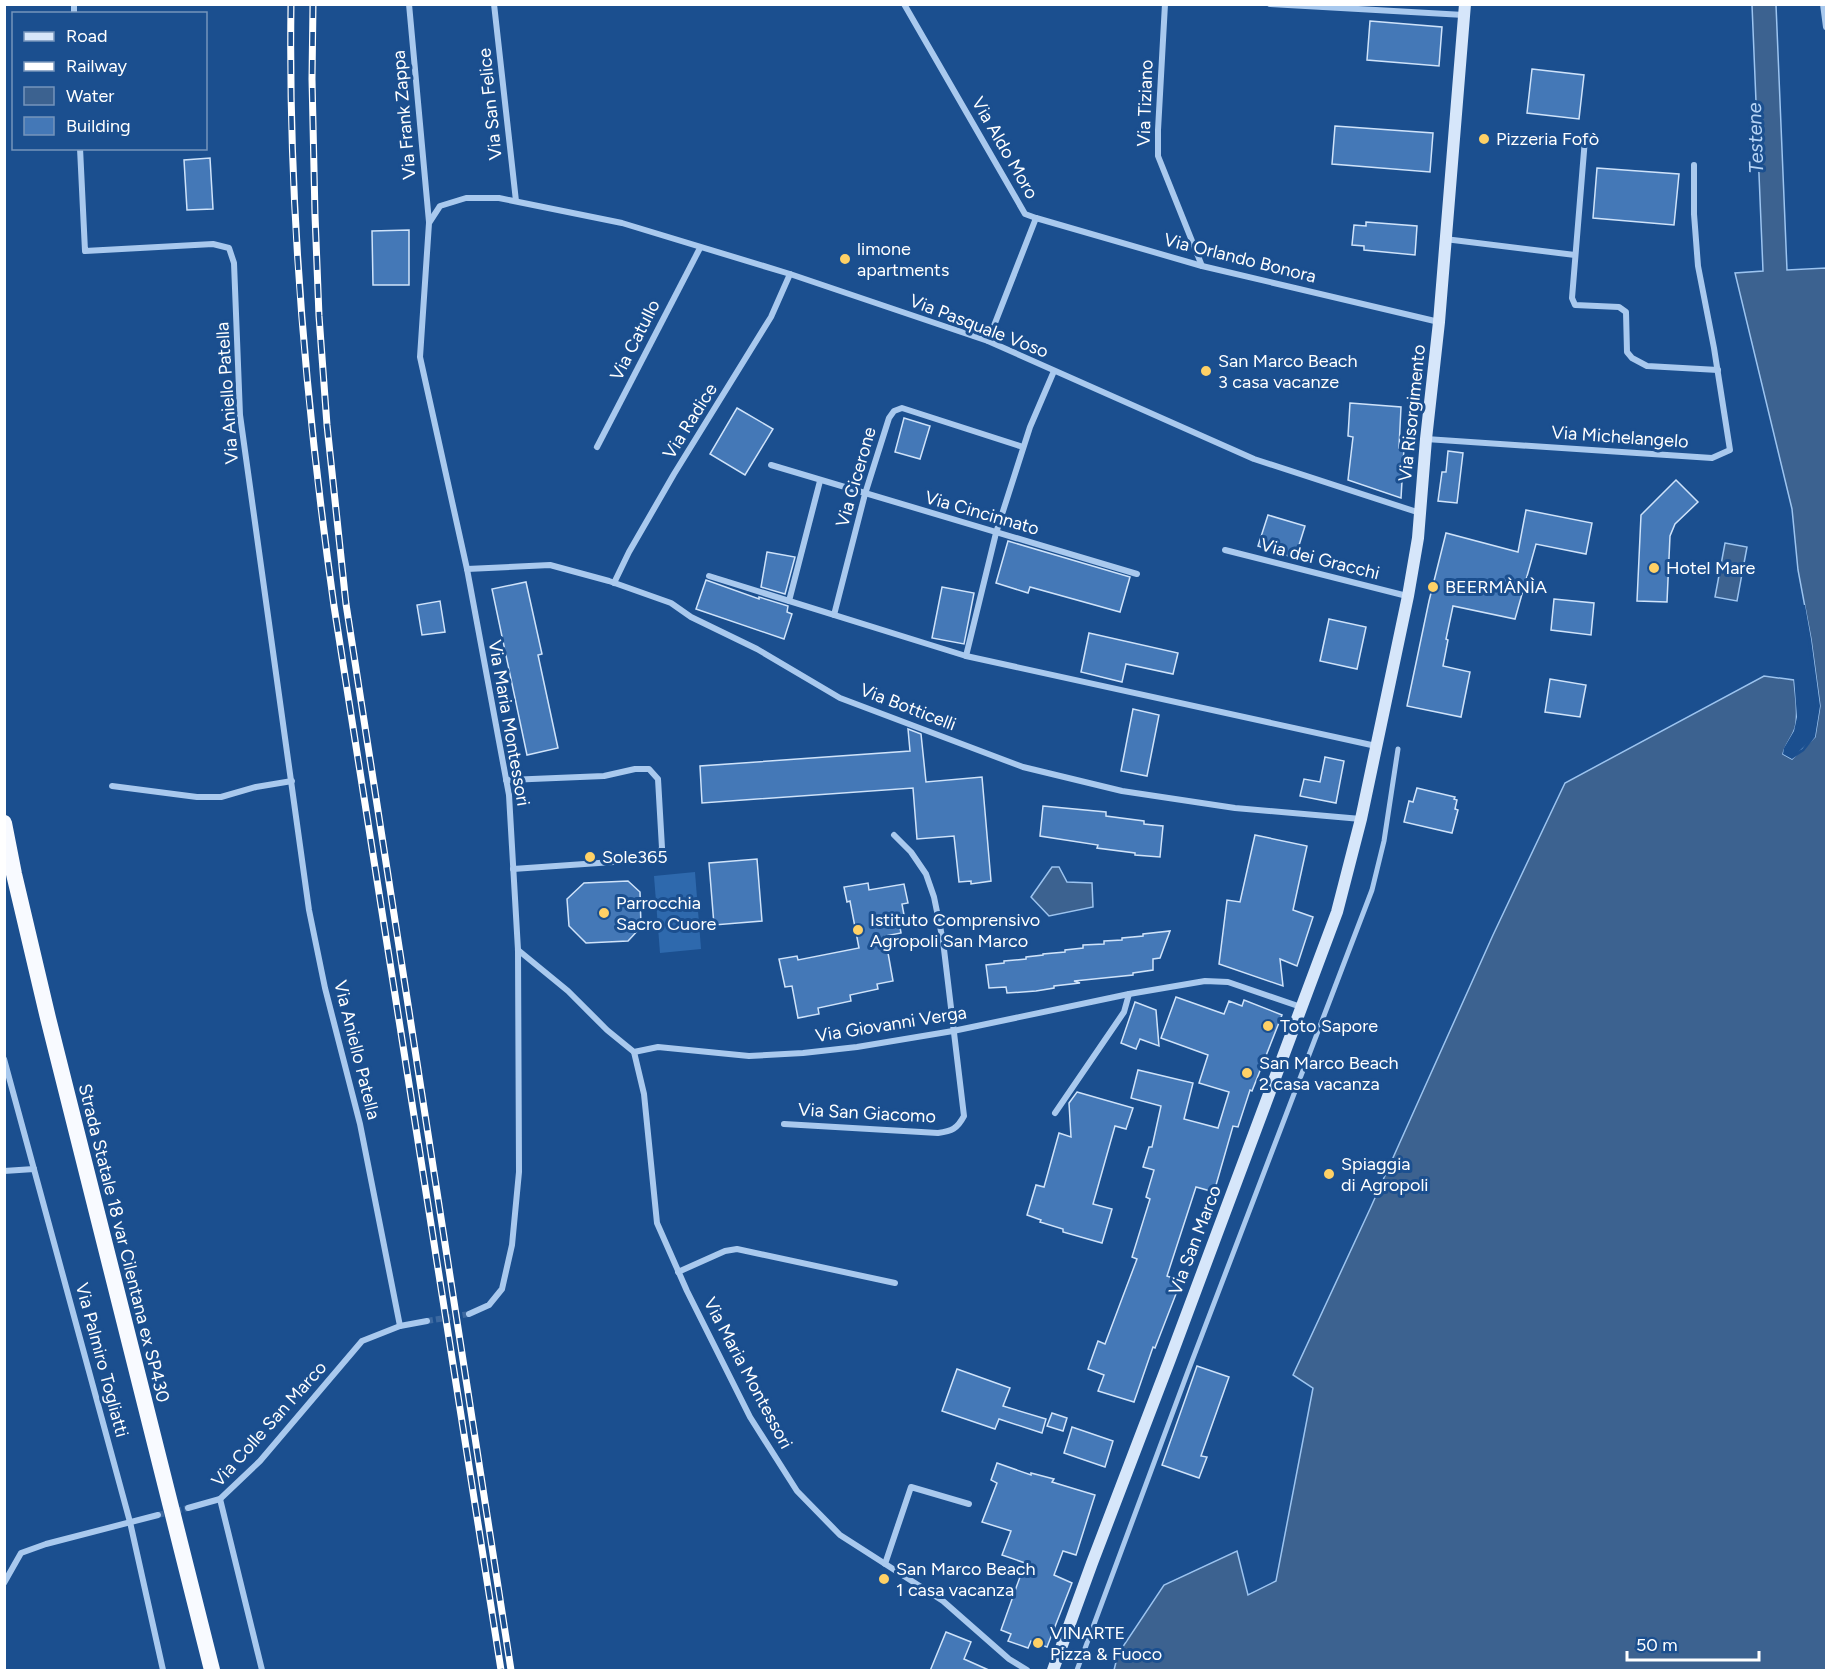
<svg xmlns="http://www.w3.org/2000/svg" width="1831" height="1675" font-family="Figtree,sans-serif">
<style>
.green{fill:#2e69ad}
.water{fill:#3c6290;stroke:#9cc4f0;stroke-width:1.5}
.pier{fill:#1b4f8f}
.building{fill:#4478b7;stroke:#cfe3fa;stroke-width:1.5}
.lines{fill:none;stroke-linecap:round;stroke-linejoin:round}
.minor-tunnel{stroke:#3d69a0;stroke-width:6;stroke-dasharray:6 3;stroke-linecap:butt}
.pedestrian{stroke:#a9c9ee;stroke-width:5}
.minor{stroke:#a9c9ee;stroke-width:6}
.secondary{stroke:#d6e6fa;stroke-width:12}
.trunk{stroke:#f8faff;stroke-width:16}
.rail-casing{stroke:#fff;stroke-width:7}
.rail{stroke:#1b4f8f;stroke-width:4.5;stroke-dasharray:14;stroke-linecap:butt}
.poi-dot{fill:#ffd166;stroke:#1b4f8f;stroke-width:2}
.labels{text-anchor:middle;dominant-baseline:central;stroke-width:6;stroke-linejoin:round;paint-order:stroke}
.street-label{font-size:18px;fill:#fff;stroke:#1b4f8f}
.poi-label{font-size:18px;fill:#fff;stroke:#1b4f8f;text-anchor:start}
.water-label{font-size:20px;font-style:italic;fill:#b5d3f5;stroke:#1b4f8f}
</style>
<rect width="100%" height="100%" fill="#1b4f8f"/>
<!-- green -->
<path class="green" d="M695,872L701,949L660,953L654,876Z"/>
<!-- water -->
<g class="water">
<path d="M1752,5H1776L1787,270L1826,268V1670H1114L1118,1654L1164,1585L1237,1551L1248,1595L1276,1581L1313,1388L1293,1375L1370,1209L1493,935L1565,783L1764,676L1794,680C1795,696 1799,713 1795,728C1792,738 1785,744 1783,754L1792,759L1815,737L1820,706L1811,639L1798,570L1792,509L1735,273L1763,271Z"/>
<path d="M1725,543L1747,547L1737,601L1715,597Z"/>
<path d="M1052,867H1059L1067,882L1092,883L1093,907L1049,916L1031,897Z"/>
</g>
<!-- pier -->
<path class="pier" d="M1802,605H1805L1811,639L1820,706L1815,737L1804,751L1792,759L1783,754L1784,748L1794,731L1797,717L1794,677L1797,680L1800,717L1797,732L1786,753L1792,755L1802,749L1812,736L1816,706L1808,640Z"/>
<!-- building -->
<g class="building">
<path d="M1370,21L1442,27L1439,66L1367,60Z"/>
<path d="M1532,69L1584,75L1579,119L1527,113Z"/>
<path d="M1335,126L1433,133L1430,172L1332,164Z"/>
<path d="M210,158L213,209L187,210L184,160Z"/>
<path d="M1597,168L1679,174L1674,225L1593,218Z"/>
<path d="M1366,222L1417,226L1415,255L1364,250V246L1352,245L1354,225L1366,226Z"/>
<path d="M409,230V285H373L372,231Z"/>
<path d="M1350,403L1401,407L1399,448H1404L1401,498L1348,480L1353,437L1348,436Z"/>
<path d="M737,408L773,429L745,475L710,454Z"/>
<path d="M904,418L930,426L920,459L895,452Z"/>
<path d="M1448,451L1463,453L1457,503L1438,501L1442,472H1446Z"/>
<path d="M1676,480L1698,502L1675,524L1670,536L1667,602L1637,601L1641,515Z"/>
<path d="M1526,510L1592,523L1586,554L1536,544L1515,619L1453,606L1446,639L1448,640L1443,666L1470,672L1461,717L1407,706L1429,601L1446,533L1518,552Z"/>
<path d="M1268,515L1305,526L1295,558L1258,546Z"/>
<path d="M1008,541L1130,577L1120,612L1030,587L1028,593L996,583Z"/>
<path d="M767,552L795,557L785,594L761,587Z"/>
<path d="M706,580L759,599V597L788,606L787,612L792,614L784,639L696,609Z"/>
<path d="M526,582L542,654L538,655L558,748L527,755L492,589Z"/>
<path d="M942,587L974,593L964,644L932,638Z"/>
<path d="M1554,599L1594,603L1591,635L1551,630Z"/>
<path d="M440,601L445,632L422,635L417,605Z"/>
<path d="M1329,619L1366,627L1357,669L1320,661Z"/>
<path d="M1089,633L1178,653L1173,674L1126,664L1122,682L1081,672Z"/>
<path d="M1550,679L1586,685L1580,717L1545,712Z"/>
<path d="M1133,709L1159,715L1147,776L1121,771Z"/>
<path d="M908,729L921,734L926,782L982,777L991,881L971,884V881L959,882L954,836L917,839L913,788L702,803L700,766L910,751Z"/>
<path d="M1325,757L1344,761L1336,803L1300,796L1304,779L1320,782Z"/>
<path d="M1417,788L1455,797L1454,799L1457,800L1455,809L1458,810L1452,833L1404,822L1409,801L1413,802Z"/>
<path d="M1043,806L1106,812V816L1144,821V824L1163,826L1160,857L1135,855V853L1097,848L1098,845L1040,836Z"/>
<path d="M1255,835L1307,846L1293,910L1313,917L1297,966L1280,959L1283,986L1219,964L1227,900L1240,902Z"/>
<path d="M757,859L762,921L714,925L709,863Z"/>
<path d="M628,881L640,892L641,927L628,941L586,943L569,926L567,899L584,883Z"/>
<path d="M868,883L869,890L904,884L908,903L902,904L904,915L898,916L901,933L885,936L893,981L877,984L878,989L850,995L851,1001L818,1008L819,1014L798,1018L792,986L785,987L779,959L797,956L798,960L859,948L850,901L847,902L844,887Z"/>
<path d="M1170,931L1160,958L1153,959V970L1133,973V975L1074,981L1080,983L1054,986V988L1036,991L1007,993L1006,987L989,988L986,965L1004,963V961L1026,959V957L1043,955V954L1065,952V950L1083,948V945L1104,944V941L1122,940V938L1143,936V934Z"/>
<path d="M1176,997L1224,1014L1229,1001L1242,1006L1244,1000L1282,1015L1252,1091L1250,1090L1238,1127L1233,1126L1214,1192L1196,1187L1167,1276L1181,1281L1155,1348L1153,1347L1134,1402L1098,1391L1104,1375L1088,1369L1098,1341L1105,1344L1120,1304L1137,1259L1132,1257L1150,1199L1146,1197L1154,1170L1143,1167L1149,1147H1152L1161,1106L1131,1098L1138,1070L1193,1083L1184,1119L1218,1128L1229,1092L1199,1083L1208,1055L1161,1038Z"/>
<path d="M1135,1002L1156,1010L1159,1046L1140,1039L1136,1049L1121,1043Z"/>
<path d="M1077,1092L1133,1108L1126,1129L1115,1126L1093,1204L1112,1209L1102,1243L1063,1232V1229L1040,1222L1041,1220L1027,1215L1036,1185L1044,1187L1059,1133L1071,1137L1069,1103Z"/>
<path d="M1197,1366L1229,1377L1201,1456L1207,1457L1199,1478L1162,1465Z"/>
<path d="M957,1369L1010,1388L1003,1406L1046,1419L1042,1433L999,1419L995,1429L942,1411Z"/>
<path d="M1052,1413L1067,1418L1063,1431L1047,1426Z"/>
<path d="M1072,1427L1113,1441L1105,1467L1064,1453Z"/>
<path d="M997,1463L1031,1475V1473L1054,1479L1052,1482L1095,1495L1076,1555L1063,1551L1054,1575L1072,1583L1047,1647L1031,1641L1028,1648L1008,1641L1011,1634L1001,1630L1025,1563L1002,1555L1011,1531L982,1522L997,1483L991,1480Z"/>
<path d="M946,1632L971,1642L964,1659L991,1671H930Z"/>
</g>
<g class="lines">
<!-- minor-tunnel -->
<g class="minor-tunnel">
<path d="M427,1321L469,1314"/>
<path d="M158,1515L188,1508"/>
</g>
<!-- pedestrian -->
<path class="pedestrian" d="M1077,1670L1187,1374L1372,890L1384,841L1398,749"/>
<!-- minor -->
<g class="minor">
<path d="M74,4V14"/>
<path d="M409,4L429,222"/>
<path d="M494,4L516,201"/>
<path d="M904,4L1025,214L1036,218L988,341"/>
<path d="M1165,4L1158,130V156L1202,266"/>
<path d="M1270,4L1464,15"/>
<path d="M1823,4L1826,27"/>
<path d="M1585,139L1572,298L1575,305L1619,307L1626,312L1627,352L1632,358L1647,366L1718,370"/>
<path d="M80,148L85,251L213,244L229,248L234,263L240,415L309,910L325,988L360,1124L400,1326"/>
<path d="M1036,218L1202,266L1439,322"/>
<path d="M1445,239L1575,255"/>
<path d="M1426,439L1712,458L1730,450L1714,348L1698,266L1694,214V165"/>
<path d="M597,447L700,248"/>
<path d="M771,465L1137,574"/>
<path d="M1225,550L1407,596"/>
<path d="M467,569L550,565L609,581L671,603L691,617L757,649L840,698L1023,767L1122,791L1235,808L1361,819"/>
<path d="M709,576L966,656L1376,746"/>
<path d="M614,583L629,552L674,474L771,317L790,274"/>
<path d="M789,601L820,481"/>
<path d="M834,615L865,494L889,418L894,411L902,408L1023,447"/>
<path d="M966,656L996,533L1030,427L1054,371"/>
<path d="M506,780L604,776L635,769H649L658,779L662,848L656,859L513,869"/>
<path d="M112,786L197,797H221L256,787L292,781"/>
<path d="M518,950L568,991L607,1030L634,1052L658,1047L749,1056L803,1053L857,1047L953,1031L1129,994L1205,981L1228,982L1301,1007"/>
<path d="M634,1052L644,1094L657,1223L687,1291L750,1417L797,1491L840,1535L943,1601L1009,1659L1027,1670"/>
<path d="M4,1059L130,1522L163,1670"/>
<path d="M1055,1113L1124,1012L1129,994"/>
<path d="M784,1124L938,1133C952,1131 957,1129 964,1116L943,941L934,897L926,874L911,852L894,835"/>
<path d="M4,1171L34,1169"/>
<path d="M678,1272L725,1251L737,1249L895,1283"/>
<path d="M469,1314L489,1305L502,1289L512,1245L519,1172L518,950L509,795L467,569L420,357L429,223L440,206L466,198H499L622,223L790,274L988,341L1254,459L1420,513"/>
<path d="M220,1499L262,1670"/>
<path d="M188,1508L220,1499L260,1461L362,1341L400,1326L427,1321"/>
<path d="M885,1564L911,1487L969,1504"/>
<path d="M4,1583L21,1553L46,1544L158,1515"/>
</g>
<!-- secondary -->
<path class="secondary" d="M1053,1670L1092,1563L1170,1359L1337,912L1361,819L1408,596L1418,538L1426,439L1439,322L1465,4"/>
<!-- trunk -->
<path class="trunk" d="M4,823L14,874L48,1018L212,1670"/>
<defs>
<g id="rail">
<path d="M291,4C288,206 306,407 334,606L501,1670"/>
<path d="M313,4L312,79L315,215L319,316L327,425L346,604L511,1670"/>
</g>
</defs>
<!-- rail casing -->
<use href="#rail" class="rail-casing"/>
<!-- rail -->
<use href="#rail" class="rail"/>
</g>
<!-- markers -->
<g class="poi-dot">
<circle cx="1484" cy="139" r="6"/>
<circle cx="845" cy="259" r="6"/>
<circle cx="1206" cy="371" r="6"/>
<circle cx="1654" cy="568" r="6"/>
<circle cx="1433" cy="587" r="6"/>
<circle cx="590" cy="857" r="6"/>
<circle cx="604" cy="913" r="6"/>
<circle cx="858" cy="930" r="6"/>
<circle cx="1268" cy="1026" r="6"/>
<circle cx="1247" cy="1073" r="6"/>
<circle cx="1329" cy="1174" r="6"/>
<circle cx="884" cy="1579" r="6"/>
<circle cx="1038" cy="1643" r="6"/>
</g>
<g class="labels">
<!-- street labels -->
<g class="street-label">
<text transform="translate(1145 103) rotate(-88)">Via Tiziano</text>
<text transform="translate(490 104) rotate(-96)">Via San Felice</text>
<text transform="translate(404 115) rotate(-95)">Via Frank Zappa</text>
<text transform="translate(1005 148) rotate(60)">Via Aldo Moro</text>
<text transform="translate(1240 258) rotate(14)">Via Orlando Bonora</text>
<text transform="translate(979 326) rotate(21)">Via Pasquale Voso</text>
<text transform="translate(635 340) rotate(-63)">Via Catullo</text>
<text transform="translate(227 393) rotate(-94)">Via Aniello Patella</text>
<text transform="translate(1412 413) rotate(-84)">Via Risorgimento</text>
<text transform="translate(690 421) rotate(-58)">Via Radice</text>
<text transform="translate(1620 437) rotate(4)">Via Michelangelo</text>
<text transform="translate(856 477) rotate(-74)">Via Cicerone</text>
<text transform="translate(982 513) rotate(16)">Via Cincinnato</text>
<text transform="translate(1320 559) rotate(14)">Via dei Gracchi</text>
<text transform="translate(908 707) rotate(21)">Via Botticelli</text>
<text transform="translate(509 723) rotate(80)">Via Maria Montessori</text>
<text transform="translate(891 1024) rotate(-9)">Via Giovanni Verga</text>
<text transform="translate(357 1050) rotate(76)">Via Aniello Patella</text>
<text transform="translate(867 1113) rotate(3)">Via San Giacomo</text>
<text transform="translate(1195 1240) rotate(-69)">Via San Marco</text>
<text transform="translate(124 1243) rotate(76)">Strada Statale 18 var Cilentana ex SP430</text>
<text transform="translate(102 1360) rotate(75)">Via Palmiro Togliatti</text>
<text transform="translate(748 1373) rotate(62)">Via Maria Montessori</text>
<text transform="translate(269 1424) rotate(-48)">Via Colle San Marco</text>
</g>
<!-- poi labels -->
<g class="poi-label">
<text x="1496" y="139">Pizzeria Fofò</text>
<text x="857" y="249">limone<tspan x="857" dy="21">apartments</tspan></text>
<text x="1218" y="361">San Marco Beach<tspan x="1218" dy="21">3 casa vacanze</tspan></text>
<text x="1666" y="568">Hotel Mare</text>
<text x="1445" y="587">BEERMÀNÌA</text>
<text x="602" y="857">Sole365</text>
<text x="616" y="903">Parrocchia<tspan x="616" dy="21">Sacro Cuore</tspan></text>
<text x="870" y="920">Istituto Comprensivo<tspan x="870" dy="21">Agropoli San Marco</tspan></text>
<text x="1280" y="1026">Toto Sapore</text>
<text x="1259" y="1063">San Marco Beach<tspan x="1259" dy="21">2 casa vacanza</tspan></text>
<text x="1341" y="1164">Spiaggia<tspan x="1341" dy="21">di Agropoli</tspan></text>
<text x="896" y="1569">San Marco Beach<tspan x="896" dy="21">1 casa vacanza</tspan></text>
<text x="1050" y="1633">VINARTE<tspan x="1050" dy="21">Pizza &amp; Fuoco</tspan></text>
</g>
<!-- water labels -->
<g class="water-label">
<text transform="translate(1755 138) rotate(-92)">Testene</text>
</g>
</g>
<!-- border -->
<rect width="1831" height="1675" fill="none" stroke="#ffffff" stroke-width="12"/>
<!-- legend -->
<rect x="12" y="12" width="195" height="138" fill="#1b4f8f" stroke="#7695bc" stroke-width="1.5"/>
<rect x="24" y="32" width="30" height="9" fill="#d6e6fa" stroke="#7695bc" stroke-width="1.5"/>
<text x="66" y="42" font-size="18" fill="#ffffff">Road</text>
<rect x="24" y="62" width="30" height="9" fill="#ffffff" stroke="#7695bc" stroke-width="1.5"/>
<text x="66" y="72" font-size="18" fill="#ffffff">Railway</text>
<rect x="24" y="87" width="30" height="18" fill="#3c6290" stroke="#7695bc" stroke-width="1.5"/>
<text x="66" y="102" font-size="18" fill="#ffffff">Water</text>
<rect x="24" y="117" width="30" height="18" fill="#4478b7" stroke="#7695bc" stroke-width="1.5"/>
<text x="66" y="132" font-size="18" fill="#ffffff">Building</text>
<!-- scale -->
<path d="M1627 1651v9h132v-9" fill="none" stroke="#ffffff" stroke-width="3"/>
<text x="1636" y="1651" font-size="18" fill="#ffffff" stroke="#1b4f8f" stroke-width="4.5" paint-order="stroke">50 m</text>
</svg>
